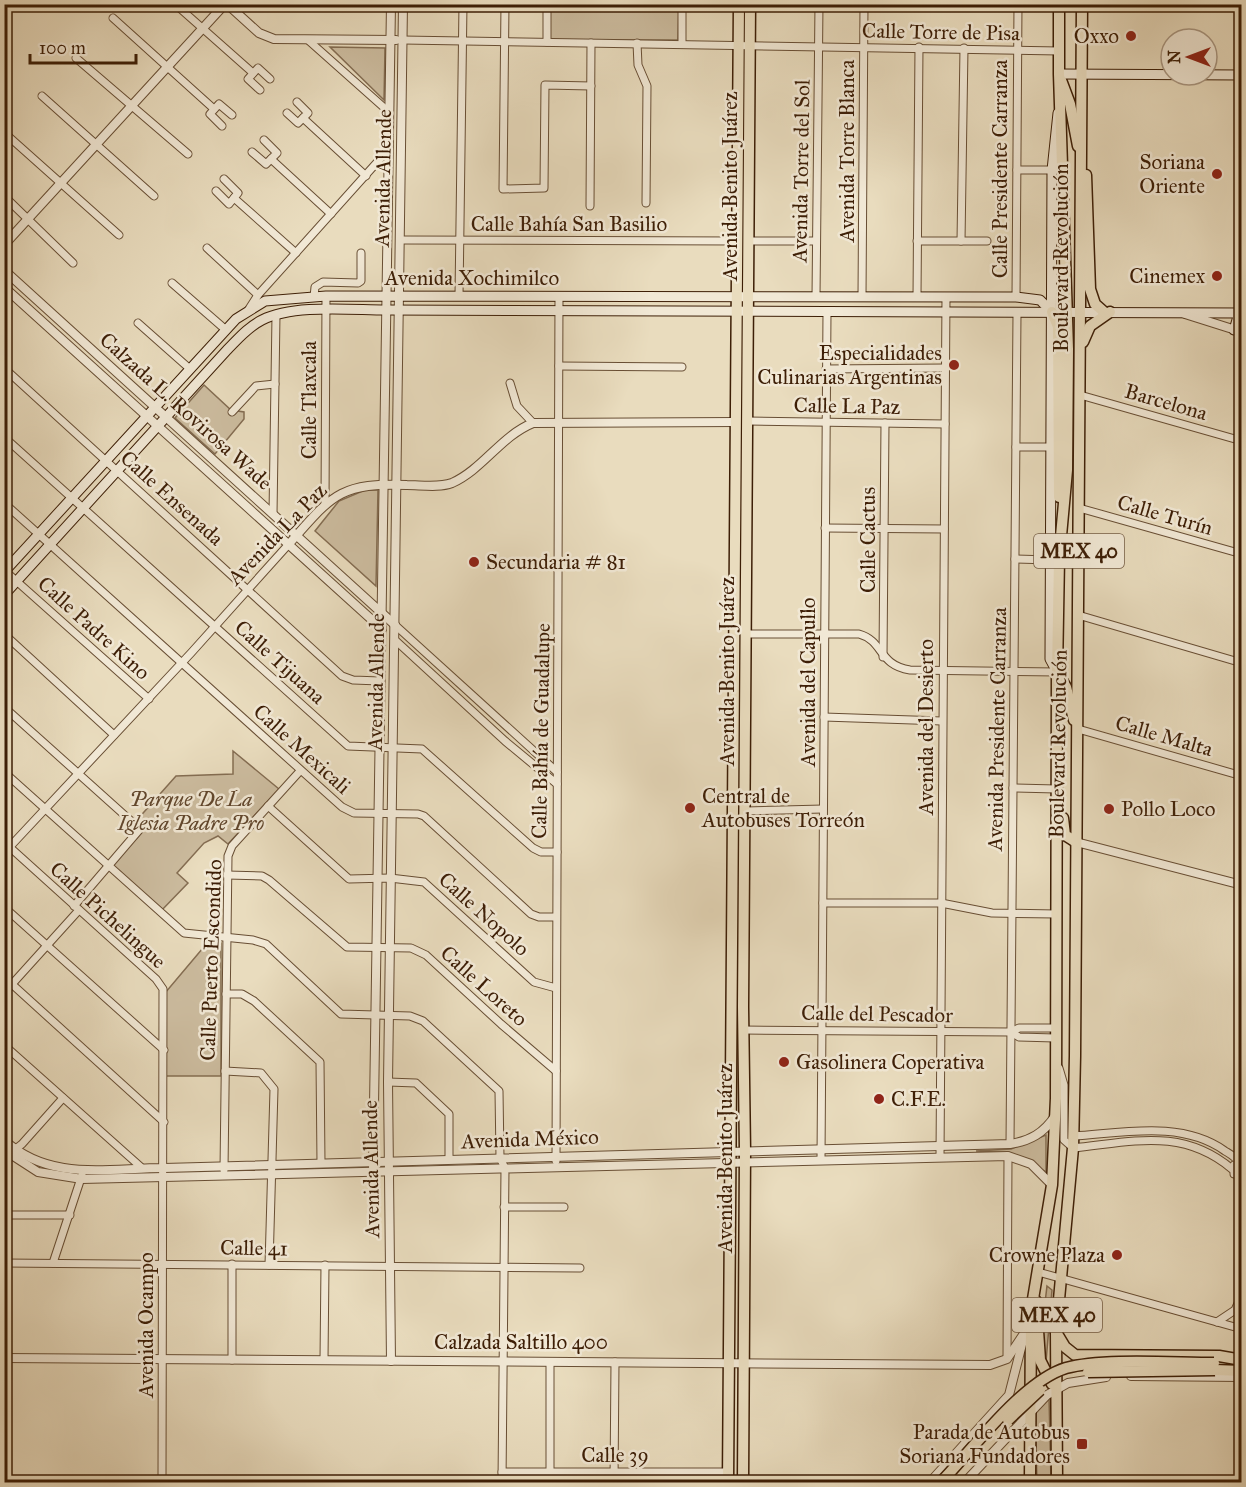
<svg xmlns="http://www.w3.org/2000/svg" width="1246" height="1487" font-family="'IM FELL Great Primer',serif">
<style>
.green{fill:#ccbc9f;stroke:#846d52;stroke-width:1.5}
.lines{fill:none;stroke-linecap:round;stroke-linejoin:round}
.minor-casing{stroke:#684e34;stroke-width:9}
.tertiary-casing{stroke:#684e34;stroke-width:10}
.secondary-casing{stroke:#3d1e06;stroke-width:11}
.primary-casing{stroke:#3d1e06;stroke-width:13}
.minor{stroke:#f1e8d5;stroke-width:7}
.tertiary{stroke:#f1e8d5;stroke-width:8}
.secondary{stroke:#f1e8d5;stroke-width:9}
.primary{stroke:#e9dcbe;stroke-width:10}
.primary-bridge-casing{stroke:#3d1e06;stroke-width:13;stroke-linecap:butt}
.primary-bridge{stroke:#e9dcbe;stroke-width:10}
.poi-dot{fill:#8f2418;stroke:#f1e8d5;stroke-width:2}
.labels{text-anchor:middle;dominant-baseline:central;stroke-width:5;stroke-linejoin:round;paint-order:stroke}
.shield{fill:#f1e8d5;stroke:#735b44;stroke-width:1.5}
.shield-label{font-size:20px;font-weight:bold;fill:#3d1e06}
.street-label{font-size:21px;fill:#3d1e06;stroke:#f1e8d5}
.poi-label{font-size:21px;fill:#3d1e06;stroke:#f1e8d5;text-anchor:end}
.park-label{font-size:21px;font-style:italic;fill:#61462c;stroke:#f1e8d5}
</style>
<rect width="100%" height="100%" fill="#e9dcbe"/>
<filter id="stains"><feTurbulence type="fractalNoise" baseFrequency=".00333" numOctaves="4"/><feColorMatrix values="0 0 0 0 .2 0 0 0 0 .09 0 0 0 0 .02 0 0 0 .5 -.17"/></filter>
<radialGradient id="worn" r=".72"><stop offset=".6" stop-color="#630" stop-opacity="0"/><stop offset="1" stop-color="#630" stop-opacity=".3"/></radialGradient>
<!-- green -->
<g class="green">
<path d="M550,5H679L678,40H549Z"/>
<path d="M330,47L385,48L384,100Z"/>
<path d="M204,385L231,410L244,412V419L215,454L175,418Z"/>
<path d="M365,490H378L376,586L315,531L339,501Z"/>
<path d="M233,751L279,789L228,844L218,836L204,843L177,873L188,883L160,912L110,867L144,830L136,821L176,776L233,774Z"/>
<path d="M208,942L221,943V1076H165V993Z"/>
<path d="M1046,1135V1172L1011,1153L976,1151L1011,1149Z"/>
<path d="M1047,1286L1052,1290L1046,1362L1040,1345Z"/>
<path d="M1049,1396L1051,1482H1037L1035,1414Z"/>
</g>
<g class="lines">
<defs>
<g id="minor">
<path d="M175,4L253,73"/>
<path d="M505,4L503,189L544,188L545,85L591,86"/>
<path d="M113,18L214,109"/>
<path d="M308,40L389,112"/>
<path d="M403,40L1059,51"/>
<path d="M547,42V4"/>
<path d="M637,43L638,65L647,86L646,203"/>
<path d="M682,44V4"/>
<path d="M76,58L188,154"/>
<path d="M260,90L248,79L258,68L270,79"/>
<path d="M42,96L154,196"/>
<path d="M287,113L298,123L308,113L297,102"/>
<path d="M303,118L366,176"/>
<path d="M222,126L210,114L219,104L232,115"/>
<path d="M8,136L119,235"/>
<path d="M252,152L266,164L277,153L264,140"/>
<path d="M271,159L331,214"/>
<path d="M1017,170H1052"/>
<path d="M216,191L229,204L238,193L224,179"/>
<path d="M4,196L73,263"/>
<path d="M234,198L296,253"/>
<path d="M590,206L591,43"/>
<path d="M401,240L737,241"/>
<path d="M749,241H816"/>
<path d="M917,241H987"/>
<path d="M961,241L964,48"/>
<path d="M207,248L258,295"/>
<path d="M172,283L226,330"/>
<path d="M459,296L463,4"/>
<path d="M314,297L315,287L323,282L358,283L361,281V253"/>
<path d="M816,297L819,4"/>
<path d="M862,297L864,4"/>
<path d="M917,297L919,47"/>
<path d="M1016,297L1018,4"/>
<path d="M249,309L258,295L389,149"/>
<path d="M138,323L190,369"/>
<path d="M559,366L682,367"/>
<path d="M4,368L342,676L353,680L380,681"/>
<path d="M826,369L945,368"/>
<path d="M510,383L517,406L533,423"/>
<path d="M1080,395L1242,441"/>
<path d="M232,412L256,386L275,384"/>
<path d="M748,421L945,424"/>
<path d="M4,437L348,746L422,749L533,848L541,852H557"/>
<path d="M1016,447H1053"/>
<path d="M4,503L342,807L354,813L418,814L424,816L531,914L539,917H556"/>
<path d="M325,505L326,296"/>
<path d="M1079,508L1242,554"/>
<path d="M273,514L276,315"/>
<path d="M825,528L944,529"/>
<path d="M1015,559L1051,560"/>
<path d="M4,570L149,699"/>
<path d="M1078,615L1242,663"/>
<path d="M395,625L557,772"/>
<path d="M4,634L114,735"/>
<path d="M746,634H859C884,641 878,665 910,670L1057,672"/>
<path d="M395,640L505,741L557,784"/>
<path d="M883,657L885,423"/>
<path d="M4,707L140,829L74,906"/>
<path d="M824,717L942,721"/>
<path d="M1078,729L1242,776"/>
<path d="M4,772L184,933L253,940L266,944L341,1014L410,1016L423,1021L499,1091L500,1158L505,1168L502,1482"/>
<path d="M1013,788L1056,789"/>
<path d="M268,806L349,879L390,878L424,882L534,982L556,988"/>
<path d="M746,811L823,809"/>
<path d="M4,842L156,979L163,989L162,1482"/>
<path d="M4,853L191,653L288,545"/>
<path d="M227,875L262,876L269,880L347,947L411,948L426,955L501,1024L556,1071"/>
<path d="M823,903H941L992,913L1056,914"/>
<path d="M4,907L164,1050"/>
<path d="M4,977L164,1122"/>
<path d="M4,993L79,910"/>
<path d="M226,994H242L254,1001L320,1062L321,1163"/>
<path d="M743,1030L1011,1032L1019,1028H1055"/>
<path d="M1011,1032L1019,1037L1055,1038"/>
<path d="M4,1045L142,1168"/>
<path d="M1059,1068L1064,1085V1140L1073,1148C1133,1142 1182,1127 1232,1169"/>
<path d="M225,1071L261,1073L274,1089L269,1265"/>
<path d="M388,1082L416,1083L449,1114V1159"/>
<path d="M1074,1136C1123,1133 1182,1120 1225,1151C1230,1154 1236,1157 1239,1163"/>
<path d="M1010,1144L1017,314"/>
<path d="M940,1157L946,297"/>
<path d="M4,1158L22,1144L63,1098"/>
<path d="M821,1160L827,312"/>
<path d="M556,1161L559,296"/>
<path d="M1234,1165V1174L1242,1175"/>
<path d="M224,1170L228,856L232,846L300,771"/>
<path d="M504,1207H564"/>
<path d="M4,1215H70"/>
<path d="M4,1263L580,1268"/>
<path d="M53,1263L82,1175"/>
<path d="M1038,1272L1242,1329"/>
<path d="M1217,1322L1235,1310L1242,1295"/>
<path d="M1007,1358L1008,1156"/>
<path d="M232,1360V1264"/>
<path d="M324,1360L325,1265"/>
<path d="M550,1362V1482"/>
<path d="M502,1472H728"/>
<path d="M614,1482L615,1362"/>
</g>
<g id="tertiary">
<path d="M227,4L259,33L274,39L396,40"/>
<path d="M4,245L225,4"/>
<path d="M4,270L395,625"/>
<path d="M4,287L382,629"/>
<path d="M1185,314L1242,332"/>
<path d="M288,545C331,497 338,482 407,485C421,485 439,488 452,483C483,469 501,436 533,423L736,422"/>
<path d="M1076,842L1242,885"/>
<path d="M4,1140C50,1182 107,1168 164,1168L1010,1144C1030,1141 1044,1133 1055,1116"/>
<path d="M4,1150L38,1172L82,1179L1008,1156L1031,1164L1052,1185"/>
<path d="M373,1171L391,4"/>
<path d="M4,1358L990,1365L1007,1359L1023,1335"/>
<path d="M391,1361L388,1082L403,4"/>
<path d="M1131,1376L1242,1377"/>
<path d="M930,1482L1009,1395L1029,1317"/>
<path d="M965,1482L1047,1395L1068,1383L1106,1377"/>
</g>
<g id="secondary">
<path d="M1059,74L1242,75"/>
<path d="M1234,330L1239,313"/>
<path d="M4,572L236,319L265,301L326,296L1016,297L1040,300L1052,312"/>
<path d="M4,595L227,350C238,339 248,327 262,320C294,304 351,310 386,310L1242,313"/>
<path d="M1057,672L1050,659L1052,170L1058,113"/>
</g>
<g id="primary">
<path d="M1061,80L1070,104L1078,146"/>
<path d="M1086,175L1090,289L1095,304L1104,312"/>
<path d="M1052,312L1058,327L1059,497"/>
<path d="M1083,342L1090,326L1110,312"/>
<path d="M1057,672L1066,687L1074,720"/>
<path d="M1063,818L1065,835L1076,842"/>
<path d="M1036,1301L1040,1360L1052,1384"/>
<path d="M1056,1332L1065,1347L1075,1355L1219,1356L1242,1360"/>
<path d="M1215,1370L1242,1371"/>
<path d="M728,1482L739,4"/>
<path d="M743,1482L745,1151L743,1007L750,4"/>
<path d="M1030,1482L1031,1311L1052,1185L1056,1098L1057,672L1059,558L1067,470L1068,349L1059,74V4"/>
<path d="M1057,1482L1056,1332L1073,1148L1075,1056L1082,4"/>
</g>
</defs>
<!-- minor casing -->
<use href="#minor" class="minor-casing"/>
<!-- tertiary casing -->
<use href="#tertiary" class="tertiary-casing"/>
<!-- secondary casing -->
<use href="#secondary" class="secondary-casing"/>
<!-- primary casing -->
<use href="#primary" class="primary-casing"/>
<!-- minor -->
<use href="#minor" class="minor"/>
<!-- tertiary -->
<use href="#tertiary" class="tertiary"/>
<!-- secondary -->
<use href="#secondary" class="secondary"/>
<!-- primary -->
<use href="#primary" class="primary"/>
<defs>
<g id="primary-bridge">
<path d="M1088,1372L1215,1370"/>
<path d="M1008,1420L1040,1390"/>
<path d="M941,1482C973,1449 1023,1381 1066,1368C1103,1358 1173,1363 1214,1363"/>
</g>
</defs>
<!-- primary-bridge casing -->
<use href="#primary-bridge" class="primary-bridge-casing"/>
<!-- primary-bridge -->
<use href="#primary-bridge" class="primary-bridge"/>
</g>
<!-- markers -->
<g class="poi-dot">
<circle cx="1131" cy="36" r="6"/>
<circle cx="1217" cy="174" r="6"/>
<circle cx="1217" cy="276" r="6"/>
<circle cx="954" cy="365" r="6"/>
<circle cx="474" cy="562" r="6"/>
<circle cx="690" cy="808" r="6"/>
<circle cx="1109" cy="809" r="6"/>
<circle cx="784" cy="1062" r="6"/>
<circle cx="879" cy="1099" r="6"/>
<circle cx="1117" cy="1255" r="6"/>
<rect x="1076" y="1438" width="12" height="12" rx="3"/>
</g>
<g class="labels">
<!-- shield labels -->
<g class="shield">
<rect x="1034" y="534" width="90" height="34" rx="4.5"/>
<rect x="1012" y="1298" width="90" height="34" rx="4.5"/>
</g>
<g class="shield-label">
<text x="1079" y="551">MEX 40</text>
<text x="1057" y="1315">MEX 40</text>
</g>
<!-- street labels -->
<g class="street-label">
<text transform="translate(941 32) rotate(1)">Calle Torre de Pisa</text>
<text transform="translate(847 151) rotate(-90)">Avenida Torre Blanca</text>
<text transform="translate(1000 169) rotate(-90)">Calle Presidente Carranza</text>
<text transform="translate(801 171) rotate(-89)">Avenida Torre del Sol</text>
<text transform="translate(383 178) rotate(-89)">Avenida Allende</text>
<text transform="translate(730 186) rotate(-90)">Avenida Benito Juárez</text>
<text x="569" y="224">Calle Bahía San Basilio</text>
<text transform="translate(1061 258) rotate(-90)">Boulevard Revolución</text>
<text x="472" y="278">Avenida Xochimilco</text>
<text transform="translate(309 400) rotate(-90)">Calle Tlaxcala</text>
<text transform="translate(1166 402) rotate(16)">Barcelona</text>
<text transform="translate(847 406) rotate(1)">Calle La Paz</text>
<text transform="translate(186 411) rotate(42)">Calzada L. Rovirosa Wade</text>
<text transform="translate(172 498) rotate(42)">Calle Ensenada</text>
<text transform="translate(1165 515) rotate(16)">Calle Turín</text>
<text transform="translate(277 534) rotate(-46)">Avenida La Paz</text>
<text transform="translate(868 540) rotate(-90)">Calle Cactus</text>
<text transform="translate(94 628) rotate(42)">Calle Padre Kino</text>
<text transform="translate(280 662) rotate(42)">Calle Tijuana</text>
<text transform="translate(727 671) rotate(-90)">Avenida Benito Juárez</text>
<text transform="translate(376 682) rotate(-89)">Avenida Allende</text>
<text transform="translate(808 682) rotate(-90)">Avenida del Capullo</text>
<text transform="translate(926 727) rotate(-90)">Avenida del Desierto</text>
<text transform="translate(997 729) rotate(-89)">Avenida Presidente Carranza</text>
<text transform="translate(541 731) rotate(-89)">Calle Bahía de Guadalupe</text>
<text transform="translate(1164 736) rotate(16)">Calle Malta</text>
<text transform="translate(1058 744) rotate(-89)">Boulevard Revolución</text>
<text transform="translate(302 749) rotate(42)">Calle Mexicali</text>
<text transform="translate(484 914) rotate(42)">Calle Nopolo</text>
<text transform="translate(108 915) rotate(42)">Calle Pichelingue</text>
<text transform="translate(211 960) rotate(-88)">Calle Puerto Escondido</text>
<text transform="translate(484 986) rotate(42)">Calle Loreto</text>
<text transform="translate(877 1014) rotate(1)">Calle del Pescador</text>
<text transform="translate(530 1139) rotate(-2)">Avenida México</text>
<text transform="translate(725 1158) rotate(-90)">Avenida Benito Juárez</text>
<text transform="translate(371 1169) rotate(-91)">Avenida Allende</text>
<text transform="translate(254 1248) rotate(1)">Calle 41</text>
<text transform="translate(146 1325) rotate(-90)">Avenida Ocampo</text>
<text x="521" y="1342">Calzada Saltillo 400</text>
<text x="615" y="1455">Calle 39</text>
</g>
<!-- poi labels -->
<g class="poi-label">
<text x="1119" y="36">Oxxo</text>
<text x="1205" y="162">Soriana<tspan x="1205" dy="24">Oriente</tspan></text>
<text x="1205" y="276">Cinemex</text>
<text x="942" y="353">Especialidades<tspan x="942" dy="24">Culinarias Argentinas</tspan></text>
<text x="486" y="562" text-anchor="start">Secundaria # 81</text>
<text x="702" y="796" text-anchor="start">Central de<tspan x="702" dy="24">Autobuses Torreón</tspan></text>
<text x="1121" y="809" text-anchor="start">Pollo Loco</text>
<text x="796" y="1062" text-anchor="start">Gasolinera Coperativa</text>
<text x="891" y="1099" text-anchor="start">C.F.E.</text>
<text x="1105" y="1255">Crowne Plaza</text>
<text x="1070" y="1432">Parada de Autobus<tspan x="1070" dy="24">Soriana Fundadores</tspan></text>
</g>
<!-- park labels -->
<g class="park-label">
<text x="191" y="799">Parque De La<tspan x="191" dy="24">Iglesia Padre Pro</tspan></text>
</g>
</g>
<!-- margin -->
<rect width="1246" height="1487" fill="none" stroke="#e9dcbe" stroke-width="24"/>
<rect x="6" y="6" width="1234" height="1475" fill="none" stroke="#3d1e06" stroke-width="3"/>
<rect x="12" y="12" width="1222" height="1463" fill="none" stroke="#3d1e06" stroke-width="1.5"/>
<!-- north arrow -->
<g transform="translate(1189 57) rotate(270)"><circle r="28" fill="#f1e8d5" stroke="#a99782" stroke-width="1.5"/>
<path d="M0-4.5L10 22L0 15L-10 22Z" fill="#8f2418"/>
<text y="-9" font-size="16" font-weight="bold" text-anchor="middle" fill="#3d1e06">N</text>
</g>
<!-- scale -->
<path d="M30 54v9h106v-9" fill="none" stroke="#3d1e06" stroke-width="3"/>
<text x="39" y="54" font-size="18" fill="#3d1e06" stroke="#f1e8d5" stroke-width="4.5" paint-order="stroke">100 m</text>
<rect width="100%" height="100%" filter="url(#stains)"/>
<rect width="100%" height="100%" fill="url(#worn)"/>
</svg>
